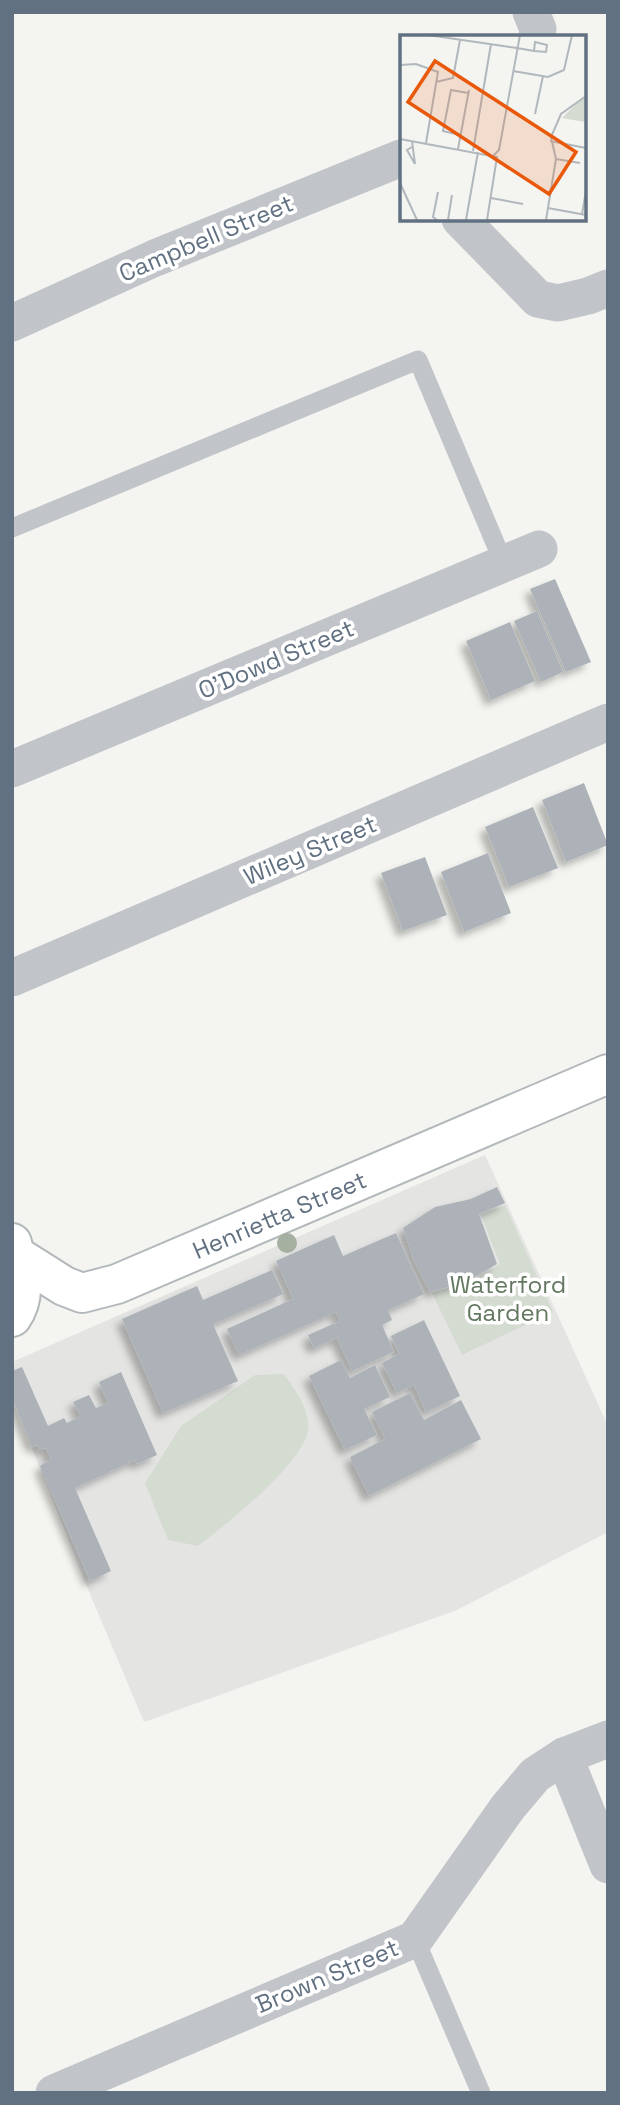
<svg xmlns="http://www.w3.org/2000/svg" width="620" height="2105" font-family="'Space Grotesk',sans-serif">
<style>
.built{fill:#e4e5e3}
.green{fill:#d4dbd1}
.building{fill:#acb2b8;filter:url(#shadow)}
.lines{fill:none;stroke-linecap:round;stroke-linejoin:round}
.secondary-casing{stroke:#b3b8bc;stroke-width:42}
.lane{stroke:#c1c4c8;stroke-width:19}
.street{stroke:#c1c4c8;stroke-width:37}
.secondary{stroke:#fff;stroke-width:38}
.tree{fill:#a5b0a1}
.labels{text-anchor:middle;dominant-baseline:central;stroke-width:7;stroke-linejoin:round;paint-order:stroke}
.street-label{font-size:24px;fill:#627181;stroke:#fff}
.park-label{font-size:24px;fill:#647861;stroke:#fff}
.inset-road{fill:none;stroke:#b1b8bd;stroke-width:2}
.view{fill:#e8590c;fill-opacity:0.15;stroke:#e8590c;stroke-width:3.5}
.inset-edge{fill:none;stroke:#627181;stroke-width:3.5}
</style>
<defs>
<filter id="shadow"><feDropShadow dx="-6" dy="6" stdDeviation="3.5" flood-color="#0004"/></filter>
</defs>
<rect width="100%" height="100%" fill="#f4f4f0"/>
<!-- built -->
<path class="built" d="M485,1155L608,1426V1532L457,1610L144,1722L85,1582L12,1398V1362Z"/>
<!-- green -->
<g class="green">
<path d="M505,1205L553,1312L462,1355L432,1293L466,1284L500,1264L481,1215Z"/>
<path d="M284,1374C295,1390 309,1407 308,1428C307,1461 224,1526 198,1546L168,1540L145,1483L181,1426L255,1375Z"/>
</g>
<!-- building -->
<g class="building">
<path d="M555,579L591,662L566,672L530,589Z"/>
<path d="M537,611L563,672L541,682L514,621Z"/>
<path d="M510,622L535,681L491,700L466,641Z"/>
<path d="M584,783L608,845L566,862L542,800Z"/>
<path d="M533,807L558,868L509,887L485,827Z"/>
<path d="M488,853L511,913L464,932L441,872Z"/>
<path d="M425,857L447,915L403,931L381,873Z"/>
<path d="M497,1187L505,1203L479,1214L497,1264L466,1282L430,1292L414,1261L403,1228L435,1207L471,1199Z"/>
<path d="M396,1233L424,1294L388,1310L392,1320L382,1325L394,1352L352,1371L337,1338L314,1348L308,1335L340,1321L336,1312L239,1355L227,1329L293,1299L276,1261L334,1235L343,1256Z"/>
<path d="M272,1270L283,1294L213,1324L238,1381L163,1413L122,1319L197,1286L203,1300Z"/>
<path d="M424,1320L460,1396L426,1412L414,1385L397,1393L382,1363L399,1354L391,1336Z"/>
<path d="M341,1360L350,1378L375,1365L390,1397L364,1409L377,1435L345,1450L309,1376Z"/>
<path d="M22,1367L48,1426L64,1418L67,1423L81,1416L73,1402L89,1395L96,1408L108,1403L99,1382L121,1372L157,1455L137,1464L135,1460L75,1488L111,1571L90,1581L40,1466L51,1459L46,1448L40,1450L37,1445L32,1447L12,1398V1371Z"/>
<path d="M410,1393L424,1420L461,1400L481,1439L369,1496L350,1457L385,1439L372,1412Z"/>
</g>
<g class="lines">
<defs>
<g id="secondary">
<path d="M12,1243C18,1269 29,1293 12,1317"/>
<path id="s1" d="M15,1255L64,1286L82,1293L117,1284L608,1074"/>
</g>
</defs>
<!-- secondary casing -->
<use href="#secondary" class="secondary-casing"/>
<!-- lane -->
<g class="lane">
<path d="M12,528L418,360L504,564"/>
<path d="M415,1939L481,2093"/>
</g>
<!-- street -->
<g class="street">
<path d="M531,12L538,29L537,37"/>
<path d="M460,219L538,299L558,303L588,296L608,288"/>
<path d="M12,323L155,258L401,158"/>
<path d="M12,769L539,549"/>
<path d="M12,978L608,722"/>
<path d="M564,1756L608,1865"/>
<path d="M54,2093L415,1939L508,1807L535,1775L564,1756L608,1739"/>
</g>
<!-- secondary -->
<use href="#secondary" class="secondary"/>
</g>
<!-- trees -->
<circle class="tree" cx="287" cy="1243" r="10"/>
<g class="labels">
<!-- street labels -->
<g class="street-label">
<text transform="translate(206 238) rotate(-23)">Campbell Street</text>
<text transform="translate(276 659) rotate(-23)">O'Dowd Street</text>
<text transform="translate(310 850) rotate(-23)">Wiley Street</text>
<text stroke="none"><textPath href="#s1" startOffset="290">Henrietta Street</textPath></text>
<text transform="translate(327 1976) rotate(-23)">Brown Street</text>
</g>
<!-- park labels -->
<g class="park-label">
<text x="508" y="1284">Waterford<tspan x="508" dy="28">Garden</tspan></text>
</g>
</g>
<!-- overview -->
<g transform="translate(400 35)">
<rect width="186" height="186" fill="#f4f4f0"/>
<path d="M181,64H185V87L162,83Z" fill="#d4dbd1"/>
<path class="inset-road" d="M28,0L117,13L134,16L146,17L147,10L135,7L134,16M0,30L16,29L38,37L26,108M113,36L148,42L164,35L172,0M36,47L53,43L60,5M135,79L143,41M60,100L43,96L51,55L68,58M0,104L97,122L87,185M12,106L15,129L7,115L12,112M150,106L186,113M58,114L69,55M73,116L91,9M93,121L99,115L120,0M156,124L180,128M0,148L17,185M91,163L123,169M148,173L186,180M182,179L186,156M37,185L33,182L38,157M48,185L52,160M66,185L78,117M146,185L156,124L151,102L161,79L186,61"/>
<path class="view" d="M35,26L176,117L149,159L8,67Z"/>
<rect width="186" height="186" class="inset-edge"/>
</g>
<!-- border -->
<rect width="620" height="2105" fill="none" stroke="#627181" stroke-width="28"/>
</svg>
